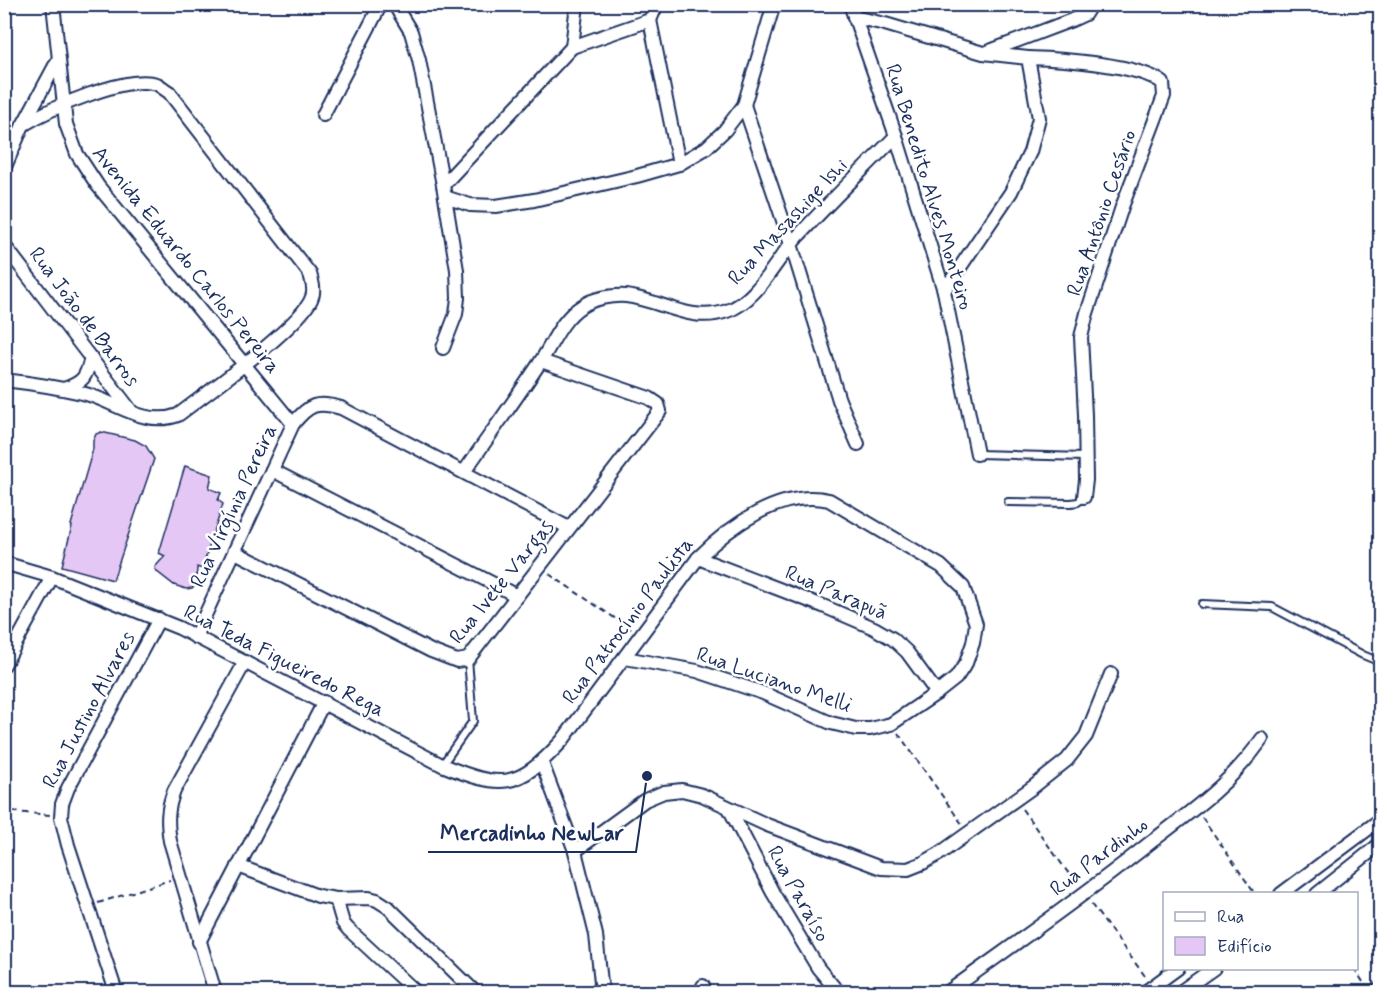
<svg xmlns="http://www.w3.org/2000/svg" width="1385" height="997" font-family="Mynerve,sans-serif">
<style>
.building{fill:#e5c7f5;stroke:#1b2f5e;stroke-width:1.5}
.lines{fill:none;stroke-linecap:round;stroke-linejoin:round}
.lane-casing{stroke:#1b2f5e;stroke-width:10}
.street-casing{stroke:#1b2f5e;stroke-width:16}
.path{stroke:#1b2f5e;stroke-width:2;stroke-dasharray:6 4.5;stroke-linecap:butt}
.lane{stroke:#fff;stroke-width:6}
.street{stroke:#fff;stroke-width:12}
.labels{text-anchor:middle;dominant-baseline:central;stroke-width:5;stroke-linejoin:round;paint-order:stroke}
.street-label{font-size:21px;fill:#1b2f5e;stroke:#fff}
.leader{fill:none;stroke:#1b2f5e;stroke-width:2}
.callout-dot{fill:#1b2f5e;stroke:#fff;stroke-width:2}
.callout-label{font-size:22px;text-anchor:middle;font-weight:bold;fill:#1b2f5e;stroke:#fff;stroke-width:5;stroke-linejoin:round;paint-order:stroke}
</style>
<rect width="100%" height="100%" fill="#fff"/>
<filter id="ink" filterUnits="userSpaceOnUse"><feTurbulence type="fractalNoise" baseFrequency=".0167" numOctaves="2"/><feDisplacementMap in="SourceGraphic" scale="12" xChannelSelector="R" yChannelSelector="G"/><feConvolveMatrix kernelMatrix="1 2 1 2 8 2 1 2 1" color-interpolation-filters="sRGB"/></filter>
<g filter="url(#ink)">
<!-- building -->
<g class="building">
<path d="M101,432L135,440L146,446L154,459L113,580L62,566L72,526L71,525L93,449V441L96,434Z"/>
<path d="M185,466L212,475L209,488L221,493L218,500L223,504L202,569L197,567L196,584L192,588L186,589L174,585L156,571L155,567L165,556L159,553Z"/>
</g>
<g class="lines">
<defs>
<g id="lane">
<path d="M977,454L1085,457"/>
<path d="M1008,502L1071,503L1078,502L1084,497"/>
<path d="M1202,604L1272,607L1363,655L1380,662"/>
<path d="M442,765L473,721L468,659"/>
</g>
<g id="street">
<path d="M53,4L66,124L77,154L98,186L293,424"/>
<path d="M394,4L411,32L419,60L443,185L457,270L458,298L456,314L443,348"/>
<path d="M850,4L896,136L944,291L977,454"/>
<path d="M854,17L885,24L983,53L1028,58L1039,118L1030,152L1011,192L944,291"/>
<path d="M650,20L679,164"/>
<path d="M572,47L650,20L657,4"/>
<path d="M987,52L1072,20L1085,14L1091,4"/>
<path d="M1028,58C1060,59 1139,64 1163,83L1164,96L1122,207L1087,313L1081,337L1085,415L1086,480L1084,497"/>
<path d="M744,105L791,244L839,400L858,444"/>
<path d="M323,115L381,4"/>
<path d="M4,169L23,125L58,60"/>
<path d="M443,185L572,47L577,4"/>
<path d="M445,197L470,205L496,206L534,200L637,176L679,164L706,148L725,130L744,105L774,4"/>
<path d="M4,245L132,412"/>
<path d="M4,380C30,383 56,387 82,393C114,400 144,428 178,415C204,395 304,324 312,297C315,290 312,281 310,274L169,92C165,90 161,86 157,84C127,74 49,109 23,125"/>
<path d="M64,389C84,382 86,377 91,358"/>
<path d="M272,470L517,596"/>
<path d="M464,472C489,436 515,400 539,364C552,345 561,319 582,306C594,298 612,295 626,296C661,300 691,324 727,311C756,301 773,265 792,243C825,206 862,171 896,136"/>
<path d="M235,552L431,651L457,661L468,659L660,411L658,404L649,398L541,361"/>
<path d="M698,558L823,606L874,628L893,639L907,652L937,693"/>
<path d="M4,563L52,577L179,628L442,765C502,789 517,790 562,741L698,558C730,526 781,489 829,500L941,566L963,587L976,624L973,643L966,663L956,678L937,693L891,724L870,729H856L831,723L763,693L697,671L625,658"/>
<path d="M195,637L293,424C309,404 317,401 341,408L569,528"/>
<path d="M4,665L52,577"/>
<path d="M542,763L575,851L596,935L602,992"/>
<path d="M730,810L773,893L818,968L838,992"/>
<path d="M575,851L645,800L664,792L682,790L702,795L767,825L881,868L908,869L923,863L939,854L1033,787L1067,760L1086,736L1111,674"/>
<path d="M238,866L318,896L336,899L369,898L377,900L388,907L475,992"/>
<path d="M1281,894L1380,820"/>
<path d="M1317,894L1380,844"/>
<path d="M336,899L343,923L348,929L416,992"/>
<path d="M199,942L324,702"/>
<path d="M703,986L705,992"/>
<path d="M4,992H5"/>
<path d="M116,992L68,845L61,817L62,804L68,788L159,619"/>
<path d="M215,992L170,841C167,822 167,809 174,791L245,662"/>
<path d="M948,992C1016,943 1085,895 1151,842C1192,811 1232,782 1262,739"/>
<path d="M1145,992L1178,968"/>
<path d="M1180,992L1214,968"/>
<path d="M1377,992L1380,989"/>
</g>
</defs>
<!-- lane casing -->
<use href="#lane" class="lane-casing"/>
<!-- street casing -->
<use href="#street" class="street-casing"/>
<!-- path -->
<g class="path">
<path d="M549,574L631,629"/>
<path d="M898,733L962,824"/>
<path d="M4,805L15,812L50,815"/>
<path d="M1022,809L1077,885"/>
<path d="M1202,817L1255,894"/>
<path d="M98,903L170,880"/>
<path d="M1091,904L1145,976"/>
<path d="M1354,968L1367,988"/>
</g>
<!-- lane -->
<use href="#lane" class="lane"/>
<!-- street -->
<use href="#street" class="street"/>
</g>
</g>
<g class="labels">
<!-- street labels -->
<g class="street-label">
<text transform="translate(929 187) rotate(73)">Rua Benedito Alves Monteiro</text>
<text transform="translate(1102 213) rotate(-71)">Rua Antônio Cesário</text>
<text transform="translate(788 222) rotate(-47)">Rua Masashige Ishi</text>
<text transform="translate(186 260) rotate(51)">Avenida Eduardo Carlos Pereira</text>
<text transform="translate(84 317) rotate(53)">Rua João de Barros</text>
<text transform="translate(234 506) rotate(-65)">Rua Virgínia Pereira</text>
<text transform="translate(502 582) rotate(-51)">Rua Ivete Vargas</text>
<text transform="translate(836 593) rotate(23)">Rua Parapuã</text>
<text transform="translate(628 621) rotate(-53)">Rua Patrocínio Paulista</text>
<text transform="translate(284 661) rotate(27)">Rua Teda Figueiredo Rega</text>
<text transform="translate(774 680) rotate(19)">Rua Luciano Melli</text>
<text transform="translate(89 710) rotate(-62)">Rua Justino Alvares</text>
<text transform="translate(1099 857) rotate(-37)">Rua Pardinho</text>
<text transform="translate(798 894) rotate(61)">Rua Paraíso</text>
</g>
</g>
<!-- callouts -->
<path class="leader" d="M647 776L636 852H428"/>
<circle class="callout-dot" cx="647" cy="776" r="6"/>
<g class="callout-label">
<text x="532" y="840">Mercadinho NewLar</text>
</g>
<!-- margin -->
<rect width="1385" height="997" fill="none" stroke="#fff" stroke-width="24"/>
<rect x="12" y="12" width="1361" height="973" fill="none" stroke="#1b2f5e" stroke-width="2" filter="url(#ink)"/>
<!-- legend -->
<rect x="1163" y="892" width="195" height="78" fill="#ffffff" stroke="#a4acbf" stroke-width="1.5"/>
<rect x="1175" y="912" width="30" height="9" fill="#ffffff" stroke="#a4acbf" stroke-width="1.5"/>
<text x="1217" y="922" font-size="18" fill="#1b2f5e">Rua</text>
<rect x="1175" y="937" width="30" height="18" fill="#e5c7f5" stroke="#a4acbf" stroke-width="1.5"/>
<text x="1217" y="952" font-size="18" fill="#1b2f5e">Edifício</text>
</svg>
